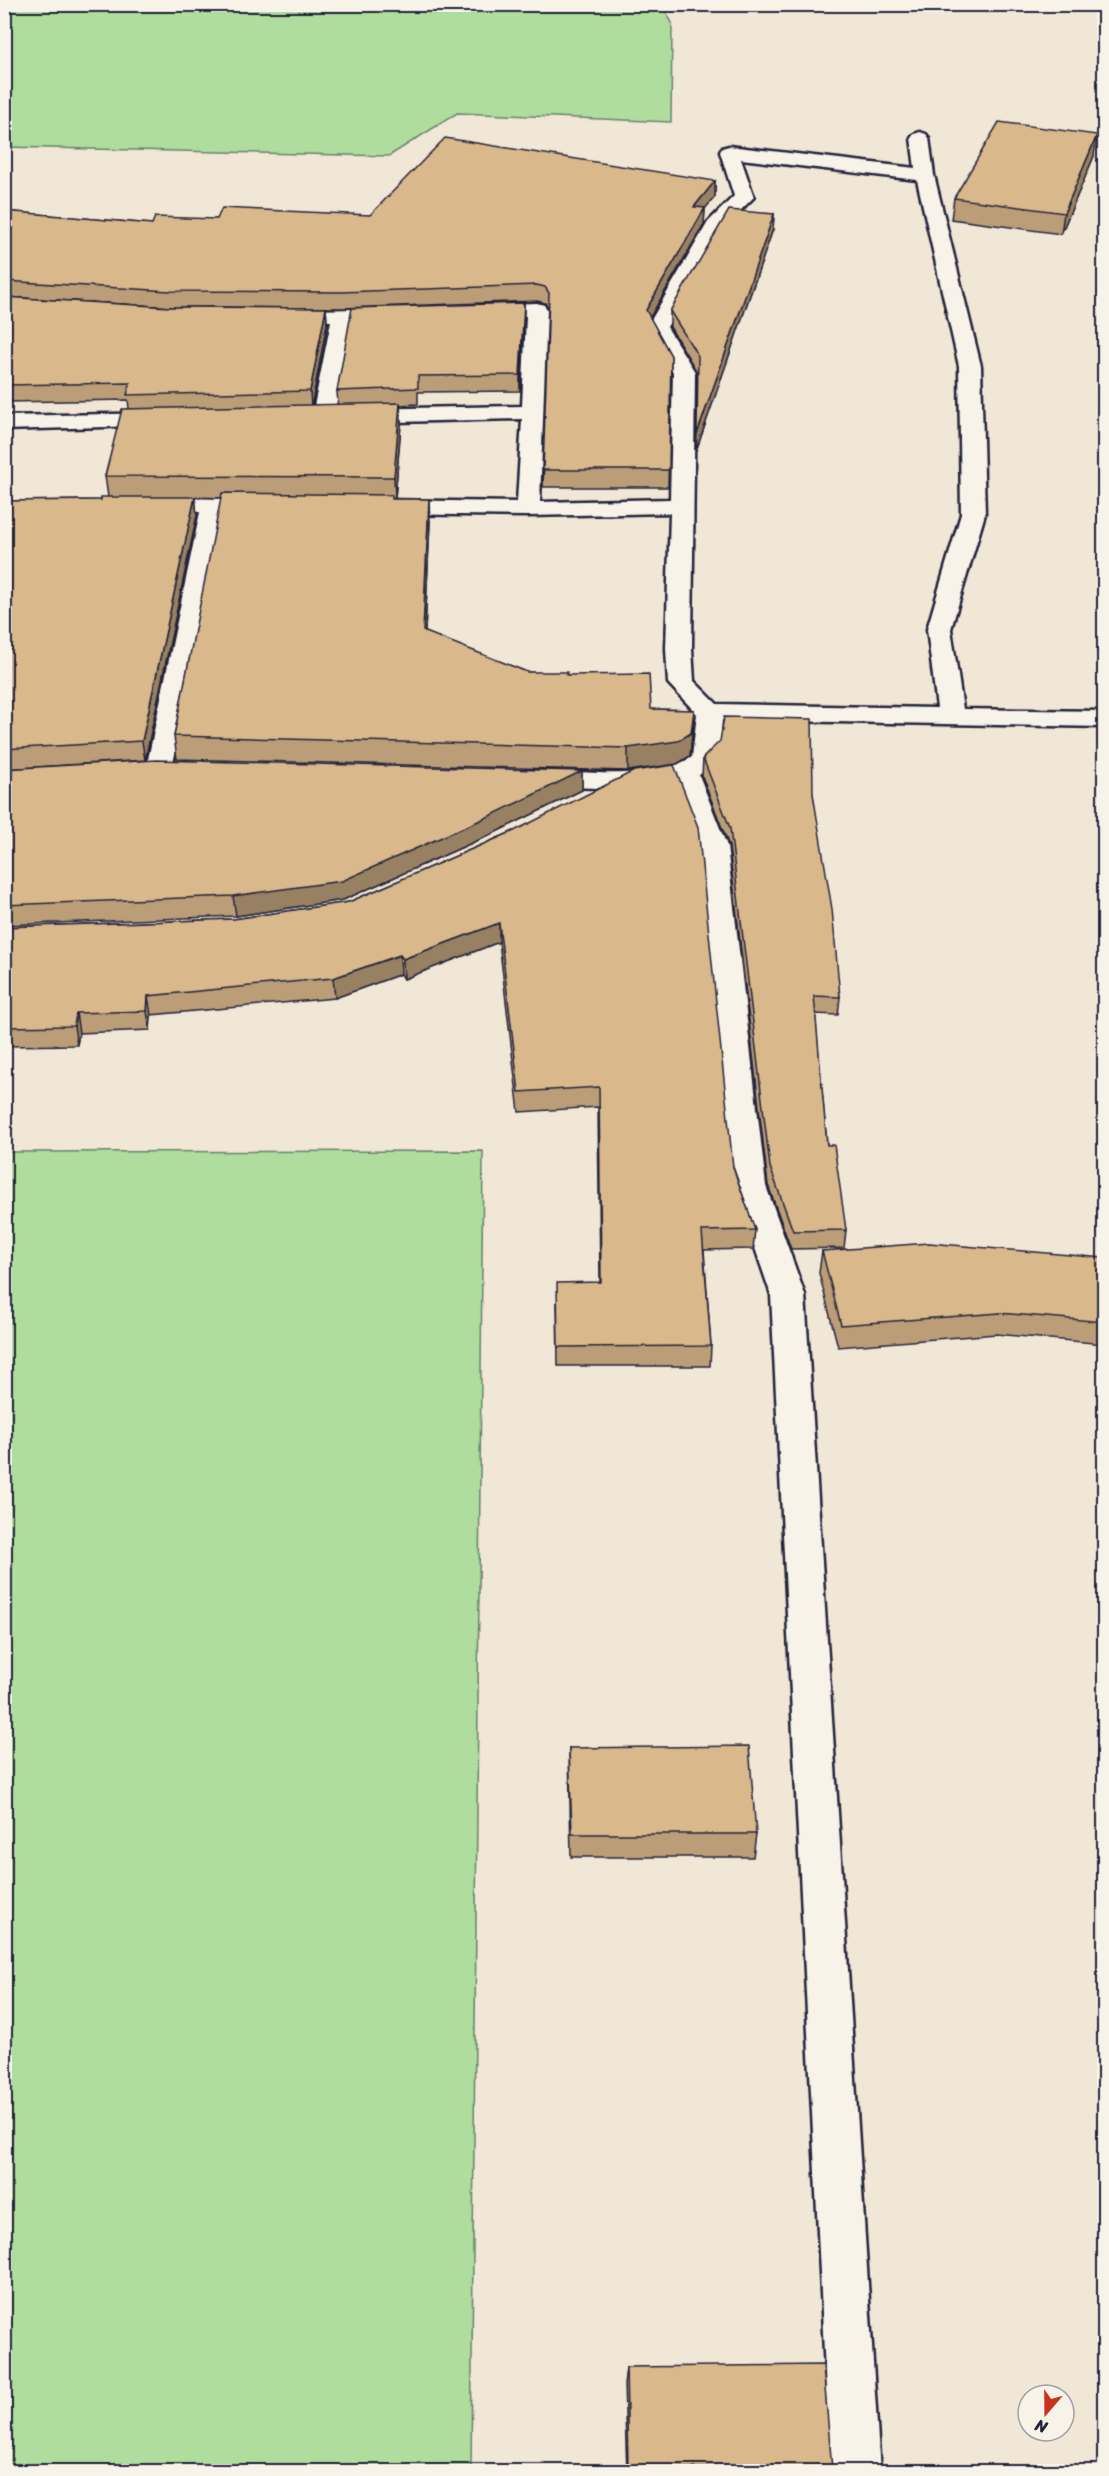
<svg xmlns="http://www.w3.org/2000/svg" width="1109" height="2476" font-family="Sriracha,sans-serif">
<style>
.green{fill:#aedd9d;stroke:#68806c;stroke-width:1.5}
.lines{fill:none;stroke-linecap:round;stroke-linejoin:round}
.street-casing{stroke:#22223b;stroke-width:5}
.street{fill:#f7f3e8;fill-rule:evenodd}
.wall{fill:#bb9e78;stroke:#22223b;stroke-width:1.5}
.shaded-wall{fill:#988162;stroke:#22223b;stroke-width:1.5}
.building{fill:#d9b88c;stroke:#22223b;stroke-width:1.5}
</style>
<rect width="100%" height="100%" fill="#f1e7d6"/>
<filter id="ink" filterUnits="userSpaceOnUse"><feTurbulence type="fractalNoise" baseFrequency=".0167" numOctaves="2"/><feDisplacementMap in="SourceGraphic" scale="12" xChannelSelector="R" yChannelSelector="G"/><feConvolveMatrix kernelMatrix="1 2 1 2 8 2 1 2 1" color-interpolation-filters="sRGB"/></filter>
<g filter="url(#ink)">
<!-- green -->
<g class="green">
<path d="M662,4L672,23L671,122L457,113L389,156L5,147V5Z"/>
<path d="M483,1151L471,2471H5V1152Z"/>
</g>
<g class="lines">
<defs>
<g id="street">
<path d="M920,132L926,134L929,138L934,175L981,366L985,514L951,629L963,709L1104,711V727L722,720C719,749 726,758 699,775L727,846L766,1186L805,1295L880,2472H830L771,1295L734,1186L699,846L675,782L628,789L537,786L527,784L524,778L527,772L537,770C583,771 652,782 692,757L697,714L668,683L666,649L670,513L528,516L384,514L376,512L372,507L376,502L384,500L517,502L522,419L356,423L348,421L345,416L348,411L356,409L522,406L526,316L480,317L473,315L470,311L473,307L480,305L537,303L544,305L547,309L540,502L670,499L673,372L647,327L708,222L734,196L720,152L722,148L729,146L915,168L911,138L914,134ZM741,159L917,180L959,366L961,514L927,629L937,708L717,704L694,681L692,649L695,372L667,327L726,225L754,197Z"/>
<path d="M395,308L402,310L405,314L402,318L352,321L334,416L331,421L323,423L315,421L312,416L331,321H282L275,319L272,315L275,311Z"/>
<path d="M164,413L172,415L175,420L172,425L4,430V416Z"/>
<path d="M150,498L264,499L272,501L276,506L272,511L223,513L172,769L168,775L159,777L150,775L146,769L200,512L142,510L138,505L142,500Z"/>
</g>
</defs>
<!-- street casing -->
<use href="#street" class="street-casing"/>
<!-- street -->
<use href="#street" class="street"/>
</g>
<!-- wall -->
<g class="wall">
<path d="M1078,4H1104V8L1078,6Z"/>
<path d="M1094,156L1061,234L951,219L954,198Z"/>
<path d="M715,181V197L705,208L704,224L650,318L671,356L668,487H543L549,308L545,303L537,301L342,308L172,307L4,297V211L152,224L217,219L370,215Z"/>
<path d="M774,214L773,229L696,451L697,372L670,327V311Z"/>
<path d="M4,297L170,307L326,308L327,324L312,405H338L337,391L524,303L520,391L418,392V404L400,405L401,424L395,498L392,499L430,521L425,632L527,672L567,675L651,709L694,710L690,756L677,764L628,771L177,759L174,736L222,498L195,497L197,515L145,760L4,769V501L101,500L108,497L105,476L129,409L128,400L4,402Z"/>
<path d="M1104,529V542L1103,539Z"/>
<path d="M703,758L813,794L840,997L838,1015L815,1014L827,1145L846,1230L844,1248L791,1249L768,1185L729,846L702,776Z"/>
<path d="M4,769L582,771V790L492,834L343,900L236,916L4,925Z"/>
<path d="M514,831L733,1167L755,1230L753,1249L704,1250L711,1346L710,1366H558L557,1302L600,1282L598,1107L519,1112L499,942L404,979L401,974L335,998L151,1015L150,1030L79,1033L77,1045L4,1046V927L234,919L349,902Z"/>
<path d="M822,1251L1104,1258V1344L996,1334L838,1347L819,1273Z"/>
<path d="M569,1748L756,1834L753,1857H571Z"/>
<path d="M626,2367L832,2469L831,2472H627L624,2385Z"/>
</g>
<!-- shaded-wall -->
<g class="shaded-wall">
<path d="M1097,135L1094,156L1061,234L1064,213Z"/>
<path d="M715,181V197L693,223L694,207Z"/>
<path d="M705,208L704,224L645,326L646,310Z"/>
<path d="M774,214L773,229L696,451L697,434Z"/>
<path d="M524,303V318L520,391V375Z"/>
<path d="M326,308L327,324L311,408L310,391Z"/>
<path d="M400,403L401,424L395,498L394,477Z"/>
<path d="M195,497L197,515L145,760L142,741Z"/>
<path d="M429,499L430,521L424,654L423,631Z"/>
<path d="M694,710L690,756L677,764L628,771V748Z"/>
<path d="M582,771V790L492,834L343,900L236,916L233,896Z"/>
<path d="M499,923V942L404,979L403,959Z"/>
<path d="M400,955L401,974L335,998L333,978Z"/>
<path d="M148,996L151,1015L150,1030L147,1011Z"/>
<path d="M76,1013L79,1033L77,1045L74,1026Z"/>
</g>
<!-- building -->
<g class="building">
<path d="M999,122L1097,135L1064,213L954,198Z"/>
<path d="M445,138L715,181L694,207L705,208L646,310L671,356L669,470H543L549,293L545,287L537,285L341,292L170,291L4,281V211L152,224L155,217L217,219L222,208L370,215Z"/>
<path d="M729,210L774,214L697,434L698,356L670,311Z"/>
<path d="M4,297L170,307L326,308L310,391L127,395L130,383L4,385Z"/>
<path d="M524,303L520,375L418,376V388L337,391L352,308Z"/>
<path d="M400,403L394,477L105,476L122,409Z"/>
<path d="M222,493L392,495V499H429L423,631L527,672H567V675L649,674L651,709L694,710L691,733L678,741L628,748L174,736Z"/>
<path d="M101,497H195L142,741L4,749V501L101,500Z"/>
<path d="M724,717L812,719L813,794L832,909L840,997L814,996L827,1145H834L846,1230L793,1231L770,1167L730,828L703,758L720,741Z"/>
<path d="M156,760L582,771L492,815L342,881L233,896L4,905V769Z"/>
<path d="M674,765L698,827L733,1167L755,1230L702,1231L711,1346L558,1347L557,1283L601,1282L599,1087L519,1092L499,923L403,959L400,955L333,978L148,996L147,1011L76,1013L74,1026L4,1027V927L234,919L349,902L514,831L634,771Z"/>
<path d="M929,1243L1104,1258V1322L1000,1313L841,1325L822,1251Z"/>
<path d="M749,1746L756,1834H572L569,1748Z"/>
<path d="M823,2365L832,2469L628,2468L626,2367Z"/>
</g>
</g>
<!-- margin -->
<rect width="1109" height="2476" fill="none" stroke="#f7f3e8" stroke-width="24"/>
<rect x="12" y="12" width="1085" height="2452" fill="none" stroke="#22223b" stroke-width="2" filter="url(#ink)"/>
<!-- north arrow -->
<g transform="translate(1046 2413) rotate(200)"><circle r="28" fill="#f7f3e8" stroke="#a29fa3" stroke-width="1.5"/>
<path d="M0-4.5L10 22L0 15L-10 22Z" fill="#c8321e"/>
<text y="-9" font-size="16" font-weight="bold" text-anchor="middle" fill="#22223b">N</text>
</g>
</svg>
